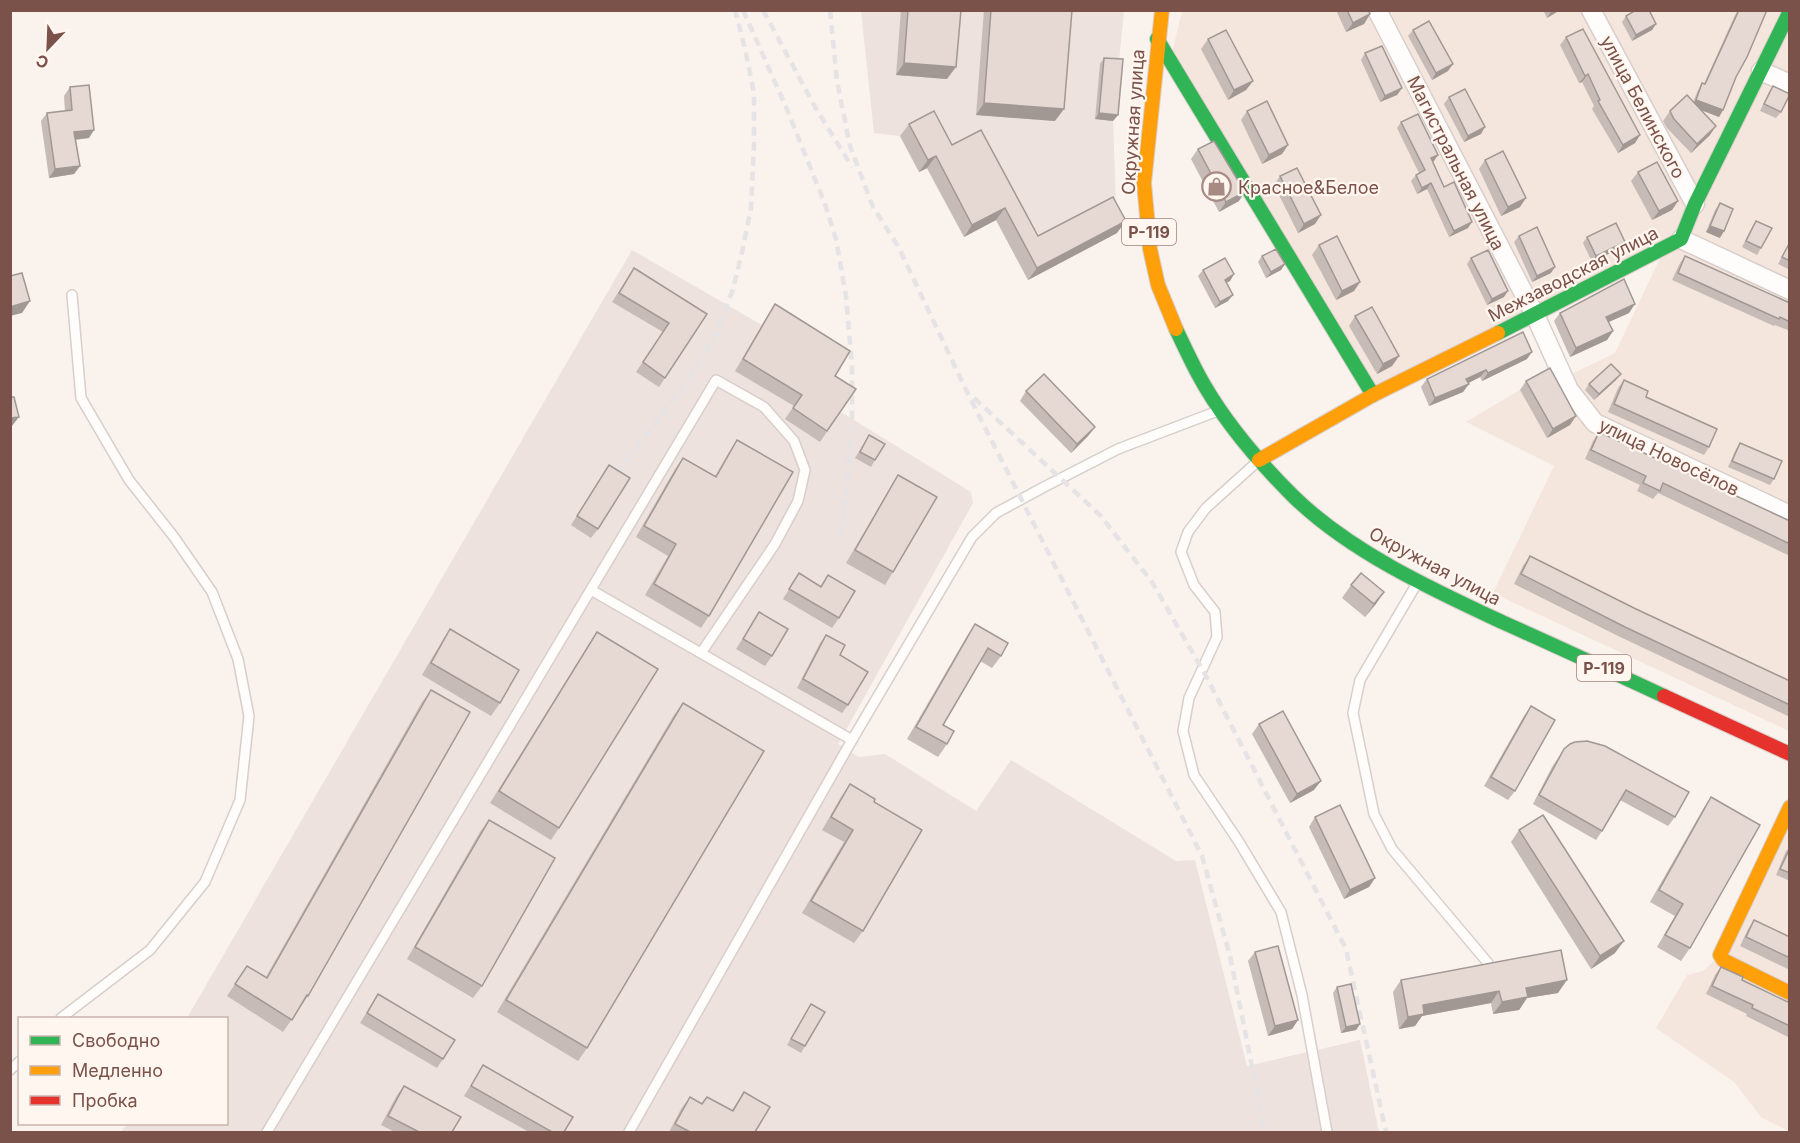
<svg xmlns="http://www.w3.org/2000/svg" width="1800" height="1143" font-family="Inter,sans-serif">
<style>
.residential{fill:#f5e6dd}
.industrial{fill:#ede2dd}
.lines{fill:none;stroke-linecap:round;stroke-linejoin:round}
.lane-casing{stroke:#d8ceca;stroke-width:12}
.street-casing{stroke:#d8ceca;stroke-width:21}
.fast-casing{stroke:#daceca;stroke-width:16}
.slow-casing{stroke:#daceca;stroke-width:16}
.jam-casing{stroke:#daceca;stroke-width:16}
.lane{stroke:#fefdfc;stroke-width:9}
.street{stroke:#fefdfc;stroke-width:18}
.fast{stroke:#30b455;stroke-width:14}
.slow{stroke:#ff9f0a;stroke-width:14}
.jam{stroke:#e5322d;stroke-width:14}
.rail{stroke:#e5e3e6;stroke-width:4.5;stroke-dasharray:9 6;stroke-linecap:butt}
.wall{fill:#c6bbb6}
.shaded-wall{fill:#a19894}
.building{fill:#e6d9d4;stroke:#a19894;stroke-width:1.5}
.labels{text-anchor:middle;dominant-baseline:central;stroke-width:4.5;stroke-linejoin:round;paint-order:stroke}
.shield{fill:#fff6f0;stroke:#a3837b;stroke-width:1.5}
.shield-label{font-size:16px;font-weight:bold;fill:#7b5249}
.street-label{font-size:18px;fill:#7b5249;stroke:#fff6f0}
.poi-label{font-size:18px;fill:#7b5249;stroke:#fff6f0;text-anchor:start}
</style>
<rect width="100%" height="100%" fill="#f9f2ed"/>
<!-- residential -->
<g class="residential">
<path d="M1182,11H1789V731L1493,593L1554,466L1466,422L1558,367L1564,378L1615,353L1665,248L1373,395L1170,61Z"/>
<path d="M1789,807V1131L1762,1118L1734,1082L1656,1028L1687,975L1703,971L1720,955Z"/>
</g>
<!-- industrial -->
<g class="industrial">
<path d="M861,11H1124L1113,121L1117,233L1028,280L996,220L964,237L927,169L919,172L900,136L874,133Z"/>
<path d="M632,250L762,325L768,315L842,362L828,387L841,412L971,492L973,503L838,744L859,757L885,754L976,811L1011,760L1176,861L1195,860L1247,1066L1360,1040L1379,1132H121L127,1124H226V1018H187Z"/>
</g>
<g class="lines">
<defs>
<g id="lane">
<path d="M1257,462L1206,508L1188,532L1181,552L1194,585L1215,612L1217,637L1189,698L1183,731L1194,775L1239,842L1281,912L1302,995L1327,1132"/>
<path d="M1416,585L1360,680L1353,713L1374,814L1392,849L1488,963"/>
<path d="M591,590L852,740"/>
<path d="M61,1018L150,950L205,882L240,800L249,716L238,659L212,592L174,537L129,480L81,398L72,295"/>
<path d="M10,1070L20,1061"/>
<path d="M267,1132L716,380L764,407L794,441L805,470L798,501L775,544L701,653"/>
<path d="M629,1132L852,740L972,537L996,513L1044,487L1118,449L1215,412"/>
</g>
<g id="street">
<path d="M1377,10L1535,315L1569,390L1595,423L1790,515"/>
<path d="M1591,10L1695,204"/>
<path d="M1761,71L1790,84"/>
<path d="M1681,239L1790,290"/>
</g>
<g id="fast">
<path d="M1157,39L1373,395"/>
<path d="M1176,329C1183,344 1190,359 1198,374C1222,419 1257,460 1293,496C1349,551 1431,589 1502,622C1556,646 1610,671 1664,696"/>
<path d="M1498,333L1681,239L1695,204L1790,11"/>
</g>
<g id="slow">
<path d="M1162,10L1144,183L1150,249L1158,285L1176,329"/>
<path d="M1259,460L1373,395L1498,333"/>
<path d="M1790,807L1720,955L1723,960L1790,993"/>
</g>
<path id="jam" d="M1664,696L1790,754"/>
</defs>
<!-- lane casing -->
<use href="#lane" class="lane-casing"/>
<!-- street casing -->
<use href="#street" class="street-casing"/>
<!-- fast casing -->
<use href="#fast" class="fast-casing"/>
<!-- slow casing -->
<use href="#slow" class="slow-casing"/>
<!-- jam casing -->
<use href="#jam" class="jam-casing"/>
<!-- lane -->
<use href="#lane" class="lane"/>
<!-- street -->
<use href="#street" class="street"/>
<!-- fast -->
<use href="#fast" class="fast"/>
<!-- slow -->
<use href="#slow" class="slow"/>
<!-- jam -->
<use href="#jam" class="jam"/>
<!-- rail -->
<g class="rail">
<path d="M743,10L786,107L825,204L836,239L846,296L852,367V430L842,535"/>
<path d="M763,10L815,107L852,167"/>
<path d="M830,10L837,81L850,146L873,207L898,246L967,392L1202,856L1230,956L1265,1132"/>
<path d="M974,398L1100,515L1152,582L1206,676L1346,949L1386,1132"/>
<path d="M617,474L689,378L715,335L732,292L741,257L751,208L754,146V93L745,49L735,10"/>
</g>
</g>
<!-- wall -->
<g class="wall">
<path d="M901,10H961L947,79L896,75Z"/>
<path d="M984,10H1072L1055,121L976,115Z"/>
<path d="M1336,10H1368L1370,14L1364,24L1346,32Z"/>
<path d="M1543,10H1560L1547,18Z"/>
<path d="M1738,10L1736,77L1723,110L1719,117L1701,110L1710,135L1691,153L1667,128L1663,121L1670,111L1693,102L1698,90L1702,83L1704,84L1735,15Z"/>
<path d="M1626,16L1656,24L1652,30L1632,41L1622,22Z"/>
<path d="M1413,30L1448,71L1432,80L1408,36Z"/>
<path d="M1566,37L1640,135L1635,143L1618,153L1592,109L1594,106L1582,82L1579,83L1560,45Z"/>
<path d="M1208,39L1253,81L1246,90L1228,100L1201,49Z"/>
<path d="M1365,53L1402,88L1397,95L1380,102L1361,60Z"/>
<path d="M1104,58L1118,115L1113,121L1095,119L1100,64Z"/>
<path d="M1773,86L1781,112L1776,118L1760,111L1769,92Z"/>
<path d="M70,87L89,138L76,140L80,166L74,174L49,178L41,121L47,113L65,111L64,96Z"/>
<path d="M1449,97L1481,134L1464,142L1444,104Z"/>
<path d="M1247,111L1288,145L1282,154L1262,164L1241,120Z"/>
<path d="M1401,122L1434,161L1433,162L1444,187L1468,228L1449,237L1427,189L1417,194L1411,181L1416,175L1419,173L1397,128Z"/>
<path d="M909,124L952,145L1038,236L1117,233L1028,280L996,220L964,237L927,168L919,172L900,136Z"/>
<path d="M1198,149L1239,201L1219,212L1191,159Z"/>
<path d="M1485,160L1520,207L1501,216L1479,169Z"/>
<path d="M1638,172L1678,201L1672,210L1652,220L1631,181Z"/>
<path d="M1280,176L1315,224L1298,233L1274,185Z"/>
<path d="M1720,203V238L1706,232L1715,210Z"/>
<path d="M1756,221L1761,248L1757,255L1742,247L1752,227Z"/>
<path d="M1519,236L1551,273L1532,282L1514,242Z"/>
<path d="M1587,237L1621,248L1592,262L1583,243Z"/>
<path d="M1790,241V270L1778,264Z"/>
<path d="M1319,245L1360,282L1354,291L1336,300L1312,255Z"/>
<path d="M1262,256L1285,264L1281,270L1266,278L1258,262Z"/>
<path d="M1685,256L1790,303V331L1775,325L1774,326L1672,280L1680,263Z"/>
<path d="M1471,258L1504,297L1487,305L1467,264Z"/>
<path d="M634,268L707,314L659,387L636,372L663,332L612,302Z"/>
<path d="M1203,270L1234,274L1230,281L1226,283L1228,301L1215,308L1198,276Z"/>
<path d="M775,304L835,376L856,389L820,442L785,419L794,406L735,371L768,315Z"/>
<path d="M1560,313H1629L1608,322L1613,331L1607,340L1570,357L1554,321Z"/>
<path d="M1355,316L1399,356L1392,366L1377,374L1349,326Z"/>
<path d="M1527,359L1482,381L1480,377L1468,383L1463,392L1429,406L1421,387L1427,379Z"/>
<path d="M1616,380L1594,400L1585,390L1589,384Z"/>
<path d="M1624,380L1709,447L1704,455L1608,412L1618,388Z"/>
<path d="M1526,381L1570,425L1547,438L1520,390Z"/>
<path d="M1026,391L1095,427L1088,436L1071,453L1020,401Z"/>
<path d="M1599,432L1790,521V556L1658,493L1653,499L1637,491L1640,485L1585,459L1593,441Z"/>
<path d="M869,435L875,460L871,467L855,458Z"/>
<path d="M737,440L709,616L701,628L645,595L668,556L636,537L675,469L683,458L715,476L729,452Z"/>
<path d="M1740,443L1774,479L1770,485L1728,467L1736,449Z"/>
<path d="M609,465L598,529L591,538L571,525Z"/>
<path d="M898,475L893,572L885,585L846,563L890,488Z"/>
<path d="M1530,556L1636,609L1790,681V717L1618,636L1514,584L1523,566Z"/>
<path d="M799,573L821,586L828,575L839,618L832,628L783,599Z"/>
<path d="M1351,585L1384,592L1365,617L1342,598Z"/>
<path d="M759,612L772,656L765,666L736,649Z"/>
<path d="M975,624L1001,656L992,668L980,661L943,725L947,744L938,757L907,739L967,636Z"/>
<path d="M450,629L500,703L491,716L422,675L442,641Z"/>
<path d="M597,632L559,828L551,840L490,803L589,644Z"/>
<path d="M826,635L840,655L848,705L842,713L797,688L820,643Z"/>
<path d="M431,690L308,996L283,1032L227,996L247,966L266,977L422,702Z"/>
<path d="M683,703L587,1048L578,1061L497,1012L674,715Z"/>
<path d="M1531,706L1515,791L1508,800L1484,786L1524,716Z"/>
<path d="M1259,724L1314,790L1290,803L1252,734Z"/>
<path d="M1564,749L1675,817L1668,826L1620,800L1602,831L1596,840L1533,804L1552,767Z"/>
<path d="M850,784L863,931L854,943L802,913L844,842L822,830L841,797Z"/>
<path d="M1711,797L1690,948L1681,961L1657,947L1675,916L1650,902L1703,809Z"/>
<path d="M1315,817L1375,878L1369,887L1344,899L1309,827Z"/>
<path d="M489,820L482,986L473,998L407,959L480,832Z"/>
<path d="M1519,830L1615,953L1591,969L1511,842Z"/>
<path d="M1790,847V881L1776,875L1786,851Z"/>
<path d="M1754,920L1790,937V970L1740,946L1748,929Z"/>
<path d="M1255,952L1298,1020L1292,1029L1268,1036L1248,961Z"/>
<path d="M1721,967L1742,980L1790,1003V1038L1746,1016L1747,1014L1706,994L1715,975Z"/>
<path d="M1401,980L1558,993L1527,998L1519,1010L1493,1014L1491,1003L1422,1016L1415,1026L1399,1029L1393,992Z"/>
<path d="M1337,987L1360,1024L1356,1030L1341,1033L1333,993Z"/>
<path d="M378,994L443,1059L437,1068L360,1023Z"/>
<path d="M811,1004L805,1046L801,1053L787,1045Z"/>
<path d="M483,1065L564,1132H529L464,1096Z"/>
<path d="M404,1086L452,1132H395L381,1125L397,1095Z"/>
<path d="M744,1092L755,1132H669L681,1109L690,1097L702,1104L707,1097L732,1110Z"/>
</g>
<!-- shaded-wall -->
<g class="shaded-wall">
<path d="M1552,10H1560L1547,18Z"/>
<path d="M1370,14L1364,24L1346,32L1353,23Z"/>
<path d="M1656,24L1652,30L1632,41L1636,35Z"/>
<path d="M904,63L956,67L947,79L896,75Z"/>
<path d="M1453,64L1448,71L1432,80L1436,73Z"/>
<path d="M1588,74L1582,82L1579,83L1585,76Z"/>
<path d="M1253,81L1246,90L1228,100L1234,90Z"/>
<path d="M1402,88L1397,95L1380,102L1385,96Z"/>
<path d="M1696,100L1723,110L1719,117L1691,106Z"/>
<path d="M984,103L1064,109L1055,121L976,115Z"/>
<path d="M1099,113L1118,115L1113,121L1095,119Z"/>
<path d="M1716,126L1710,135L1691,153L1697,144Z"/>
<path d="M1485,127L1481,134L1464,142L1468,136Z"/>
<path d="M94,130L89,138L69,140L74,132Z"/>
<path d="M1640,135L1635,143L1618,153L1623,145Z"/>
<path d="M1288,145L1282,154L1262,164L1269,155Z"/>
<path d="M1438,155L1434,161L1427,165L1431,158Z"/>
<path d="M936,156L927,168L919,172L928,160Z"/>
<path d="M80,166L74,174L49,178L55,169Z"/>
<path d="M1431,183L1427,189L1417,194L1422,188Z"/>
<path d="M1245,192L1239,201L1219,212L1226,202Z"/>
<path d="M1526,198L1520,207L1501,216L1508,207Z"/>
<path d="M1678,201L1672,210L1652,220L1659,211Z"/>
<path d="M1005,208L996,220L964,237L972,225Z"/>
<path d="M1321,215L1315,224L1298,233L1304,224Z"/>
<path d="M1126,221L1117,233L1028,280L1037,268Z"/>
<path d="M1472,222L1468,228L1449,237L1454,231Z"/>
<path d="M1710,226L1724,231L1720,238L1706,232Z"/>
<path d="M1625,242L1621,248L1592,262L1596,256Z"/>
<path d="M1285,264L1281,270L1266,278L1271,272Z"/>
<path d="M1555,267L1551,273L1532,282L1537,276Z"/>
<path d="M1234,274L1230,281L1220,286L1225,280Z"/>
<path d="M1360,282L1354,291L1336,300L1342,291Z"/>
<path d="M1508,291L1504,297L1487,305L1492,299Z"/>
<path d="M1233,295L1228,301L1215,308L1220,302Z"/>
<path d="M30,301L22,313L10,316V307Z"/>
<path d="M1635,304L1629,313L1600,326L1606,317Z"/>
<path d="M1613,331L1607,340L1570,357L1576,348Z"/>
<path d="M1532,352L1527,359L1482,381L1488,373Z"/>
<path d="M1399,356L1392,366L1377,374L1383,364Z"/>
<path d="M1486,370L1480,377L1461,387L1466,379Z"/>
<path d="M1621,374L1616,380L1594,400L1599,394Z"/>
<path d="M1469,384L1463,392L1429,406L1435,398Z"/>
<path d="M1576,416L1570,425L1547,438L1553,429Z"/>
<path d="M19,417L12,426H10V418Z"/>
<path d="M1095,427L1088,436L1071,453L1077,444Z"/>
<path d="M1384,592L1376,604L1365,617L1374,604Z"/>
<path d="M1321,781L1314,790L1290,803L1297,794Z"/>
<path d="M1375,878L1369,887L1344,899L1350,890Z"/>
<path d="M1624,941L1615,953L1591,969L1600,956Z"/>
<path d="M1567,980L1558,993L1527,998L1519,1010L1493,1014L1502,1002L1526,988Z"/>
<path d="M1499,991L1491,1003L1422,1016L1415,1026L1399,1029L1408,1017L1423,1005Z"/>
<path d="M1298,1020L1292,1029L1268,1036L1275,1026Z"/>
<path d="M1360,1024L1356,1030L1341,1033L1346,1027Z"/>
</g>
<!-- building -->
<g class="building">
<path d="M908,10H961L956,67L904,63Z"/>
<path d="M991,10H1072L1064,109L984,103Z"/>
<path d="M1347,10H1368L1370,14L1353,23Z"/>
<path d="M1636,10H1649L1656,24L1636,35L1626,16Z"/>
<path d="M1739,10H1767L1747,57L1736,77L1723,110L1696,100L1702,83L1705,84Z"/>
<path d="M1429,21L1453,64L1436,73L1413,30Z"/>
<path d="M1583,29L1640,135L1623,145L1598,101L1600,100L1588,74L1585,76L1566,37Z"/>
<path d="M1226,30L1253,81L1234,90L1208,39Z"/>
<path d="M1382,46L1402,88L1385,96L1365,53Z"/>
<path d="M1104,58L1123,59L1118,115L1099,113Z"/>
<path d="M89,85L94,130L74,132L80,166L55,169L47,113L72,110L70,87Z"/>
<path d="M1773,86L1790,94L1781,112L1764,104Z"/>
<path d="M1465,89L1485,127L1468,136L1449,97Z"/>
<path d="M1687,95L1716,126L1697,144L1674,119L1670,111Z"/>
<path d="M1267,101L1288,145L1269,155L1247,111Z"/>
<path d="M934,111L952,145L981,130L1038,236L1113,197L1126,221L1037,268L1005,208L972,225L936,156L928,160L909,124Z"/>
<path d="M1418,114L1438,155L1431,158L1444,187L1454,182L1472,222L1454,231L1431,183L1422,188L1416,175L1425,170L1401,122Z"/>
<path d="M1214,141L1245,192L1226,202L1198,149Z"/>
<path d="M1503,151L1526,198L1508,207L1485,160Z"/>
<path d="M1657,162L1678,201L1659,211L1638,172Z"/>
<path d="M1297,168L1321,215L1304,224L1280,176Z"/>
<path d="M1720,203L1733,209L1724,231L1710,226Z"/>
<path d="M1756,221L1772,228L1761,248L1746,241Z"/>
<path d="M1616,223L1625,242L1596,256L1587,237Z"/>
<path d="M1537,227L1555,267L1537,276L1519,236Z"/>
<path d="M1337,236L1360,282L1342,291L1319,245Z"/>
<path d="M1790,242V261L1782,257Z"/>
<path d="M1276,249L1285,264L1271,272L1262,256Z"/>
<path d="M1488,250L1508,291L1492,299L1471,258Z"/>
<path d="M1685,256L1790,303V322L1780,317L1779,319L1678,273Z"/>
<path d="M1225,258L1234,274L1225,280L1233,295L1220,302L1203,270Z"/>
<path d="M634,268L707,314L665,378L643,362L669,323L619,293Z"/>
<path d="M22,273L30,301L10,307V276Z"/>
<path d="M1624,279L1635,304L1606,317L1613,331L1576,348L1560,313Z"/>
<path d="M775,304L850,351L835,376L856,389L827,431L793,408L802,395L743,359Z"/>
<path d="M1372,307L1399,356L1383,364L1355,316Z"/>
<path d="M1523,332L1532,352L1488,373L1486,370L1466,379L1469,384L1435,398L1427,379Z"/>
<path d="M1611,364L1621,374L1599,394L1589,384Z"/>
<path d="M1550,368L1576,416L1553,429L1526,381Z"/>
<path d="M1044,374L1095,427L1077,444L1026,391Z"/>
<path d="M1624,380L1648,391L1646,397L1717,429L1709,447L1614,404Z"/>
<path d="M10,397H14L19,417L10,418Z"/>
<path d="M1599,432L1790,521V544L1663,483L1660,491L1643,483L1646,476L1591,450Z"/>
<path d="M869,435L885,444L875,460L860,452Z"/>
<path d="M737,440L793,472L709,616L654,584L676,544L644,526L683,458L716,477Z"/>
<path d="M1740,443L1782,461L1774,479L1732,461Z"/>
<path d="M609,465L630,478L598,529L577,516Z"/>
<path d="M898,475L937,497L893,572L855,550Z"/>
<path d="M1530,556L1636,609L1790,681V705L1625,627L1521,574Z"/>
<path d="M799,573L821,587L828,575L855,591L839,618L789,589Z"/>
<path d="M1361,573L1384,592L1374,604L1351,585Z"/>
<path d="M759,612L788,629L772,656L743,639Z"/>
<path d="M975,624L1008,643L1001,656L988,648L943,725L954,731L947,744L916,727Z"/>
<path d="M450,629L519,670L500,703L431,663Z"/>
<path d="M597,632L658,669L559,828L499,791Z"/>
<path d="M826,635L845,645L840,655L868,672L848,705L803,679Z"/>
<path d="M431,690L470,712L308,996L307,995L292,1020L235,984L247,966L267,978Z"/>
<path d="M683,703L764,751L587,1048L506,1000Z"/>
<path d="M1531,706L1555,720L1515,791L1491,777Z"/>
<path d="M1283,711L1321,781L1297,794L1259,724Z"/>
<path d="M1587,741L1605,746L1689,792L1675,817L1626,790L1602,831L1539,795L1564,749L1570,744L1575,742Z"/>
<path d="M850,784L875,799L874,802L922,830L863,931L811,901L853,830L831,817Z"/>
<path d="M1711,797L1760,825L1690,948L1665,935L1683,904L1659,890Z"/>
<path d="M1340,805L1375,878L1350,890L1315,817Z"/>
<path d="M1543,815L1624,941L1600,956L1519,830Z"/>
<path d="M489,820L555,858L482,986L415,947Z"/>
<path d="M1790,848V873L1780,869Z"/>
<path d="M1754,920L1790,937V958L1746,937Z"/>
<path d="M1278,946L1298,1020L1275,1026L1255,952Z"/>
<path d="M1561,950L1567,980L1526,988L1528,997L1502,1002L1499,991L1423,1005L1424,1014L1408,1017L1401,980Z"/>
<path d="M1721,967L1743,977L1742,980L1790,1003V1026L1752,1008L1753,1005L1712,986Z"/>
<path d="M1351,984L1360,1024L1346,1027L1337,987Z"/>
<path d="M378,994L455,1040L443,1059L367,1013Z"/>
<path d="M811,1004L825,1012L805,1046L791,1039Z"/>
<path d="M483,1065L573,1117L564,1132H552L471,1086Z"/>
<path d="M404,1086L461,1117L452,1132H419L388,1116Z"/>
<path d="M744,1092L770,1107L755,1132H690L675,1124L690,1097L702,1104L707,1097L733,1111Z"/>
</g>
<!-- icons -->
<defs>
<symbol id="shop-ring" viewBox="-11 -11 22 22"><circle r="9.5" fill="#fff6f0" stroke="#a78a82" stroke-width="1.5"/><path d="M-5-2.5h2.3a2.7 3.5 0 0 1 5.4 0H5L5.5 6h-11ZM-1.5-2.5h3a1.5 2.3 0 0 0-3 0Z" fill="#a78a82"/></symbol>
</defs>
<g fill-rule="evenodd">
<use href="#shop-ring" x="1200" y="170" width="33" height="33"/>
</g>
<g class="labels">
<!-- shield labels -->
<g class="shield">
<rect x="1122" y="219" width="54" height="26" rx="4.5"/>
<rect x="1577" y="655" width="54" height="26" rx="4.5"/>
</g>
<g class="shield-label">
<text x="1149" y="232">Р-119</text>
<text x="1604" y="668">Р-119</text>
</g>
<!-- street labels -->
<g class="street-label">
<text transform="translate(1643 107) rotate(62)">улица Белинского</text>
<text transform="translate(1133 122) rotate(-86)">Окружная улица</text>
<text transform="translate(1456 163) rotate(63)">Магистральная улица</text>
<text transform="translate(1573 274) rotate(-27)">Межзаводская улица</text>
<text transform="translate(1669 457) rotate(26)">улица Новосёлов</text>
<text transform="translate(1435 566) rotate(28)">Окружная улица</text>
</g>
<!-- poi labels -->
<g class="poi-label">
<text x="1238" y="187">Красное&amp;Белое</text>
</g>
</g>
<!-- border -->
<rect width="1800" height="1143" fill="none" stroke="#7b5249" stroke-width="24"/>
<!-- legend -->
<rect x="18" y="1017" width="210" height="108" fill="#fff6f0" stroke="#cab4ad" stroke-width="1.5"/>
<rect x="30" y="1036" width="30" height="9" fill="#30b455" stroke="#cab4ad" stroke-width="1.5"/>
<text x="72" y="1047" font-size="18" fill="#7b5249">Свободно</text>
<rect x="30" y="1066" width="30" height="9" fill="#ff9f0a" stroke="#cab4ad" stroke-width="1.5"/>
<text x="72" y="1077" font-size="18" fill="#7b5249">Медленно</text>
<rect x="30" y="1096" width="30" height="9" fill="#e5322d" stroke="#cab4ad" stroke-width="1.5"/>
<text x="72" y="1107" font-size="18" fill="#7b5249">Пробка</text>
<!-- north arrow -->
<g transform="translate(48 48) rotate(203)" stroke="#fff6f0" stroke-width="4.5" paint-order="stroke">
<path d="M0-4.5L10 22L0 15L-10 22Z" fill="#7b5249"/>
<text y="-9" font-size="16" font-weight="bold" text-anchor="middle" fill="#7b5249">С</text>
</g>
</svg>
